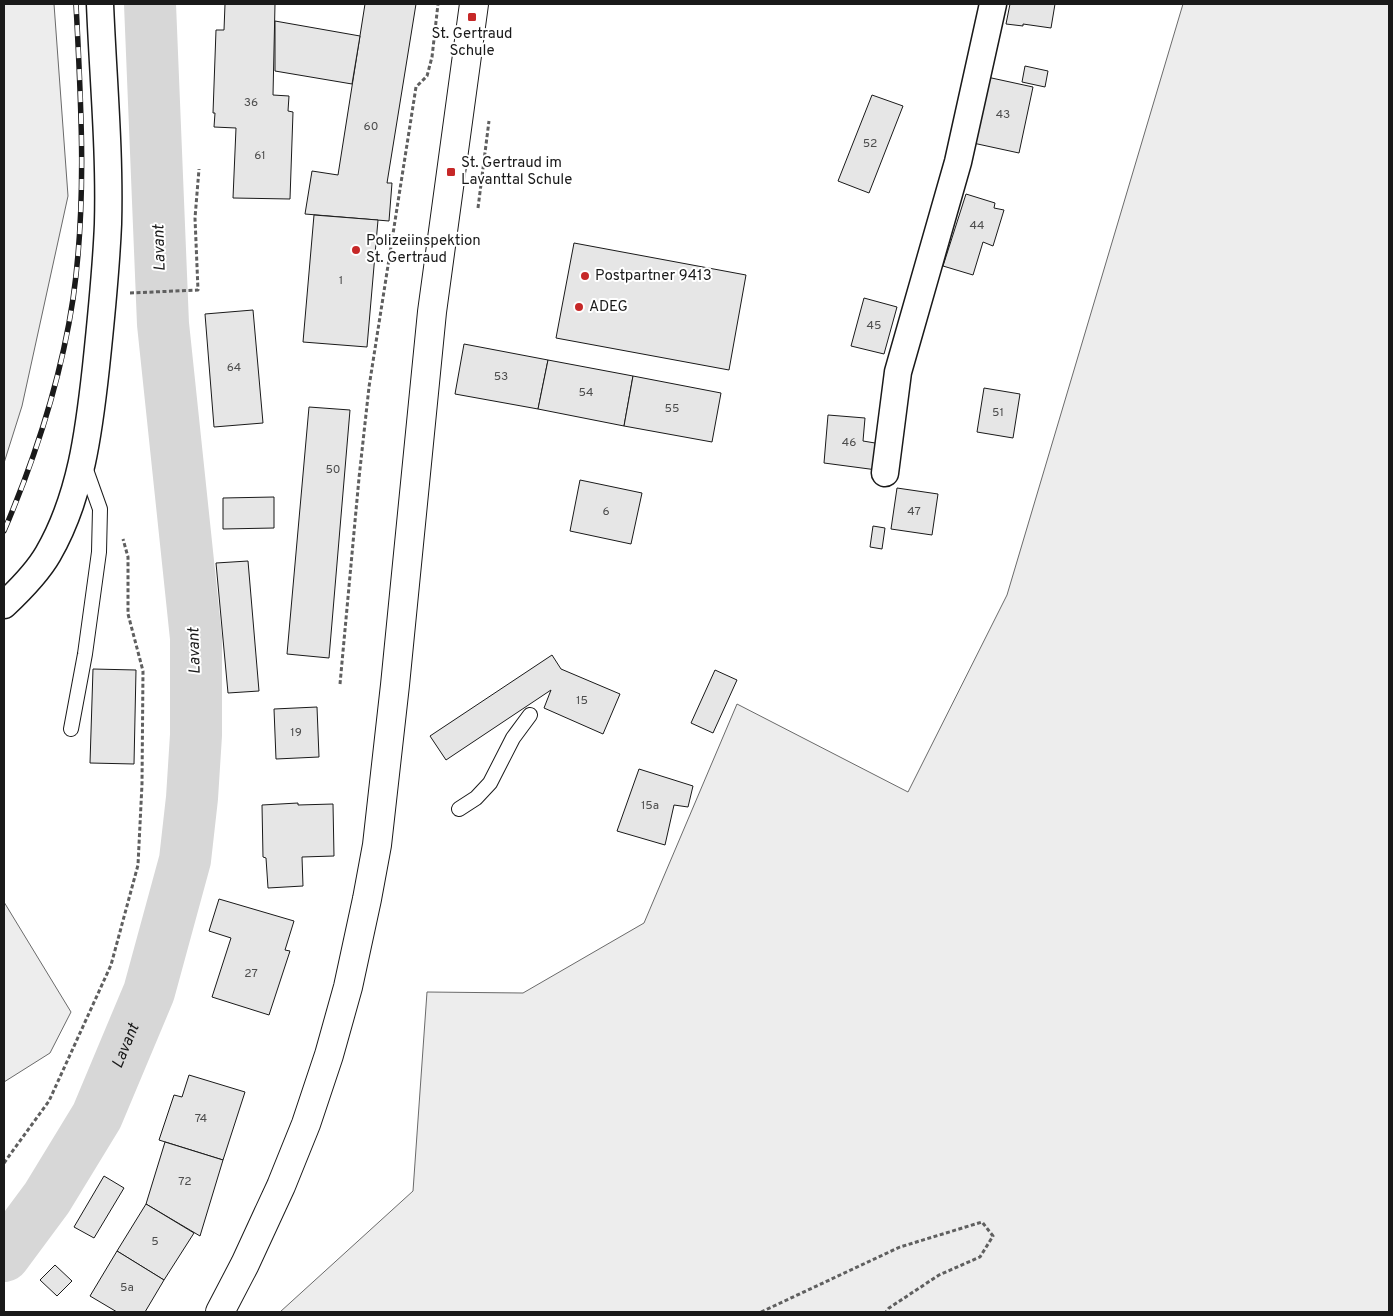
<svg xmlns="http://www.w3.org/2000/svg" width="1393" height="1316" font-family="Overpass,sans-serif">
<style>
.green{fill:#ededed;stroke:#6a6a6a}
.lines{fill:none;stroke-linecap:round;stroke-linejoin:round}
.river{stroke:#d7d7d7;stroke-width:52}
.building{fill:#e6e6e6;stroke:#1a1a1a}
.lane-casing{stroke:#1a1a1a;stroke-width:16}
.street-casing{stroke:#1a1a1a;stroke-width:29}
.primary-casing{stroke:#1a1a1a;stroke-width:30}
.path{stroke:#5f5f5f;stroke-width:3;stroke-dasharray:4 2.5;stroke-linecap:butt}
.lane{stroke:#fff;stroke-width:14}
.street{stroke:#fff;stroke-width:26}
.primary{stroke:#fff;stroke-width:28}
.rail-casing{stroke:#1a1a1a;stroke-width:5.5}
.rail{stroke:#fff;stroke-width:4;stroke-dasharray:11;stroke-linecap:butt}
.poi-dot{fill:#c62828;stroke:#fff;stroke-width:2}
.labels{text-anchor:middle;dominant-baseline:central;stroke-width:4;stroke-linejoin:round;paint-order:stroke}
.number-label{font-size:12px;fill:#4d4d4d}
.poi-label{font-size:15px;fill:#1a1a1a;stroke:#fff;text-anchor:start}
.water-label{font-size:16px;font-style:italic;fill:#1a1a1a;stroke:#fff}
</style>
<rect width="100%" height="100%" fill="#fff"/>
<!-- green -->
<g class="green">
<path d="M4,4H54L68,196L22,406L4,463Z"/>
<path d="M1183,4H1389V1312H280L413,1191L427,992L523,993L644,923L737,704L908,792L1007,595Z"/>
<path d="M4,902L71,1012L50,1053L4,1082Z"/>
</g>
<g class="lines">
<!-- river -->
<path class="river" id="s1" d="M4,1256L47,1198L97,1116L149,992L185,860L192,798L196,735V638L163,324L150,4"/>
</g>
<!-- building -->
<g class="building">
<path d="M225,4H275L273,95L289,96L288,111L293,112L290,199L233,198L236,128L214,127L215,113H213L216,30H224Z"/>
<path d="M365,4H416L387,183H392L389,221L305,214L312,171L338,175Z"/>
<path d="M1010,4H1055L1051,28L1023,24V26L1006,24Z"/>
<path d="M275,21L360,36L352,84L275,71Z"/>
<path d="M1025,66L1048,71L1045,87L1022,82Z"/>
<path d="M987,77L1033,87L1019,153L973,143Z"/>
<path d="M872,95L903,106L869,193L838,181Z"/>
<path d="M966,194L995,203L994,208L1004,210L993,246L983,242L973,275L943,266Z"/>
<path d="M314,215L378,220L367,347L303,342Z"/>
<path d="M574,243L746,275L729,370L556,338Z"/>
<path d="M864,298L897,307L884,354L851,346Z"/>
<path d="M253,310L263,423L214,427L205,314Z"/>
<path d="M464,344L548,360L538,409L455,394Z"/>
<path d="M548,360L633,376L624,426L538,409Z"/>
<path d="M633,376L721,393L712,442L624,426Z"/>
<path d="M984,388L1020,394L1013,438L977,432Z"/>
<path d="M309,407L350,410L329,658L287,654Z"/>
<path d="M828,415L865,418L863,441L881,444L877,470L824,463Z"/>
<path d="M580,480L642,493L631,544L570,531Z"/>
<path d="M897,488L938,494L932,535L891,529Z"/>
<path d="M274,497V528L223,529V498Z"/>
<path d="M873,526L885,528L882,549L870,547Z"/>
<path d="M248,561L259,691L228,693L216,563Z"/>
<path d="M552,655L561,669L620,694L603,734L544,708L551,690L446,760L430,736Z"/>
<path d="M93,669L136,670L134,764L90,763Z"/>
<path d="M715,670L737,680L713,733L691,723Z"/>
<path d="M317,707L319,757L276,759L274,709Z"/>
<path d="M639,769L693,786L688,807L674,805L665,845L617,831Z"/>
<path d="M298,803V805L333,804L334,856L302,857L303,886L268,888L266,858L263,857L262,805Z"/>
<path d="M219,899L294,921L285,950L290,951L269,1015L212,997L231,938L209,931Z"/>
<path d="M189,1075L245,1092L223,1160L159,1140L174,1095L182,1097Z"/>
<path d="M165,1142L223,1160L200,1236L146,1204Z"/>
<path d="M104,1176L124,1188L94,1238L74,1227Z"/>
<path d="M146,1204L194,1233L164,1280L117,1251Z"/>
<path d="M117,1251L164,1280L145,1312H117L90,1296Z"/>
<path d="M55,1265L72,1281L57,1296L40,1280Z"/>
</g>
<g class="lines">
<defs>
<g id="lane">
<path d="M71,729L85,654L99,552L100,509L85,467"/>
<path d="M459,809L476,798L490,783L513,738L530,715"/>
</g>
<g id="street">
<path d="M885,473L898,372L958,162L993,4"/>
<path d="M4,605C20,590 37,573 48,554C81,497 89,431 96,367C101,320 106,272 108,224C110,151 103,77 100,4"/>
</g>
<path id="primary" d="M220,1312L245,1264L281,1186L306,1124L329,1055L348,987L367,899L377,845L395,685L432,312L474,4"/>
</defs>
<!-- lane casing -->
<use href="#lane" class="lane-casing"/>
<!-- street casing -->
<use href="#street" class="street-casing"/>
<!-- primary casing -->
<use href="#primary" class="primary-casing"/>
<!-- path -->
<g class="path">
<path d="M478,208L489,121"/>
<path d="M130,293L198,290L195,218L199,169"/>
<path d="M340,684L359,478L369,387L416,87L427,76L432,57L438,4"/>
<path d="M4,1163L49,1101L111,965L138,865L142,784L143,671L128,614V557L123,539"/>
<path d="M761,1312L900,1247L982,1222L993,1236L980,1257L939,1275L889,1308L886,1312"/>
</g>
<!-- lane -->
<use href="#lane" class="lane"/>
<!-- street -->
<use href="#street" class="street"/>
<!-- primary -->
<use href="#primary" class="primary"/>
<defs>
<path id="rail" d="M4,531C36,456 61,379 73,299C87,201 81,102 76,4"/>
</defs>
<!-- rail casing -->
<use href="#rail" class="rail-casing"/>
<!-- rail -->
<use href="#rail" class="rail"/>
</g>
<!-- markers -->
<g class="poi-dot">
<rect x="467" y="12" width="10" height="10" rx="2.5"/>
<rect x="446" y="167" width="10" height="10" rx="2.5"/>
<circle cx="356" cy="250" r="5"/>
<circle cx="585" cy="276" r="5"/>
<circle cx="579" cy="307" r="5"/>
</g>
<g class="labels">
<!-- number labels -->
<g class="number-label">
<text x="251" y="103">36</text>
<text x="1003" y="115">43</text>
<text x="371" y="127">60</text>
<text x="870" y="144">52</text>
<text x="260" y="156">61</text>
<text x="977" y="226">44</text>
<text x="341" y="281">1</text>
<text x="874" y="326">45</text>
<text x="234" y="368">64</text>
<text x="501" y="377">53</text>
<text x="586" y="393">54</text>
<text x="672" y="409">55</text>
<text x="998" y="413">51</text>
<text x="849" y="443">46</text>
<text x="333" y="470">50</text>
<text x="606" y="512">6</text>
<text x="914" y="512">47</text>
<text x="582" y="701">15</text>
<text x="296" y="733">19</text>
<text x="650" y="806">15a</text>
<text x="251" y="974">27</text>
<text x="201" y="1119">74</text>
<text x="185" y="1182">72</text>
<text x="155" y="1242">5</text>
<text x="127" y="1288">5a</text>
</g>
<!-- poi labels -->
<g class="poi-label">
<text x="472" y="34" text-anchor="middle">St. Gertraud<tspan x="472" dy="17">Schule</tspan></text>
<text x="461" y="163">St. Gertraud im<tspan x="461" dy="17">Lavanttal Schule</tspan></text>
<text x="366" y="241">Polizeiinspektion<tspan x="366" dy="17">St. Gertraud</tspan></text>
<text x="595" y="276">Postpartner 9413</text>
<text x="589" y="307">ADEG</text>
</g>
<!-- water labels -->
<g class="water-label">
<text transform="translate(160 248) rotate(-92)">Lavant</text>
<text transform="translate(195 651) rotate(-92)">Lavant</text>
<text stroke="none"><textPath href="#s1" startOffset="244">Lavant</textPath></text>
</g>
</g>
<!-- border -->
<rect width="1393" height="1316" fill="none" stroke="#1a1a1a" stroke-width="10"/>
</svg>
